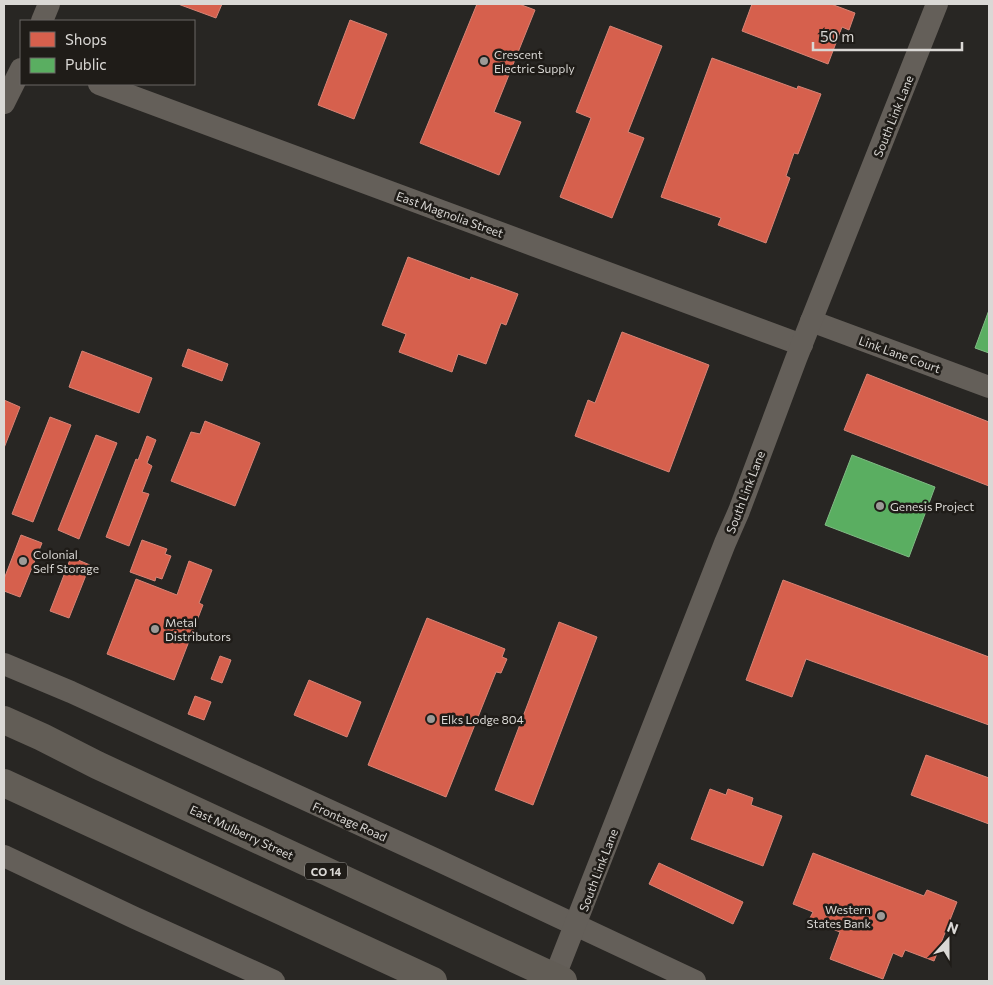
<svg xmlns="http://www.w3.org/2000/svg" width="993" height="985" font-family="Commissioner,sans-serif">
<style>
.shops{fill:#d6604d;stroke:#d78476}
.public{fill:#5aae61;stroke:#80bb84}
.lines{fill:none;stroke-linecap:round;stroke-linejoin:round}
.street{stroke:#645f59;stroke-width:22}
.highway{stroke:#625d56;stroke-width:28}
.poi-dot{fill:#9c9a97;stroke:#1f1c18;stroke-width:2}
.labels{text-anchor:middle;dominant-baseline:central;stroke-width:5;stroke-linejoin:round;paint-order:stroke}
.shield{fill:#1f1c18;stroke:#a2a09c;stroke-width:1}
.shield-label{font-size:11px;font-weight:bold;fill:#dad8d5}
.poi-label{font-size:12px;fill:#dad8d5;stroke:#1f1c18;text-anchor:start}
.street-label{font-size:12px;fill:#dad8d5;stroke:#1f1c18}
</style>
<rect width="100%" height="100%" fill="#282623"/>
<!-- shops -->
<g class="shops">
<path d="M178,4H222L216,18Z"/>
<path d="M477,4H519L535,10L494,112L521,122L499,175L420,143Z"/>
<path d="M752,4H831L855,13L849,30L842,27L828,64L742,31Z"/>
<path d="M350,20L387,34L354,119L318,105Z"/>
<path d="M610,26L662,46L628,132L644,138L612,218L560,197L591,118L576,112Z"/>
<path d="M712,58L797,89L798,86L821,94L798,154L794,153L786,176L790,178L766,243L718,225L721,218L661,197Z"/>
<path d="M408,257L470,280L471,277L518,294L506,325L501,323L486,364L458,354L452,372L399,352L406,334L382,325Z"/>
<path d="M622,332L709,365L669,472L575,436L588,400L595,403Z"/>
<path d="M188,349L228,364L222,381L182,366Z"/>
<path d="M82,351L152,378L139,413L69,387Z"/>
<path d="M867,374L989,422V486L844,430Z"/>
<path d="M4,400L20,407L4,448Z"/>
<path d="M50,417L71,425L33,522L12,514Z"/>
<path d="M205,421L260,443L235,506L171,481L191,432L200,434Z"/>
<path d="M96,435L117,443L79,539L58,530Z"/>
<path d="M147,436L156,440L147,463L152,466L142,492L149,494L129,546L106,537L136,459L138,460Z"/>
<path d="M21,535L42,543L20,597L4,591V579Z"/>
<path d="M142,540L167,549L165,554L171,556L162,579L156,577L155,581L130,572Z"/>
<path d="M71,557L90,565L69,618L50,611Z"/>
<path d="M189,561L212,570L199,603L203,605L174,680L107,654L136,579L177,595Z"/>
<path d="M783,580L989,657V725L806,659L792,697L746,680Z"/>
<path d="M427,618L505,649L502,657L507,659L501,673L496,672L446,797L368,765Z"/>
<path d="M559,622L597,637L533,805L495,790Z"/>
<path d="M220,656L231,660L222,683L211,679Z"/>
<path d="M309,680L361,702L347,737L294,715Z"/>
<path d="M195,696L211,702L204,720L188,714Z"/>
<path d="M926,755L989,778V824L911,795Z"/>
<path d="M710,789L726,795L728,789L753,798L751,805L782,816L763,866L691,839Z"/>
<path d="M813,853L924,896L927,890L957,902L934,961L905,950L902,957L893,953L883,979L830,959L840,932L809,920L813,912L793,904Z"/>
<path d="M659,863L743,902L733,924L649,884Z"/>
</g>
<!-- public -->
<g class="public">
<path d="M989,310V353L975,348Z"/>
<path d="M852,455L935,487L909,557L825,525Z"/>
</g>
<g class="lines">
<!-- street -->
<g class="street">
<path d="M42,21L49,4"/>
<path d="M99,84L802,345"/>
<path d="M4,103L21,69"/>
<path d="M811,321L989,387"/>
<path d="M4,664L71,692L435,859L695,981"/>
<path d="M4,856L135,918L274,981"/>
<path d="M553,981L725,543L739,511L796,359L937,4"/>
</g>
<!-- highway -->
<g class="highway">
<path d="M4,720L42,737L97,765L563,981"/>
<path d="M4,783L433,981"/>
</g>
</g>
<!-- markers -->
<g class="poi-dot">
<circle cx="484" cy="61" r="5"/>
<circle cx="880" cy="506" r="5"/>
<circle cx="23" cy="561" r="5"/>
<circle cx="155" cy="629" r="5"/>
<circle cx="431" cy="719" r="5"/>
<circle cx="881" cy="916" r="5"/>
</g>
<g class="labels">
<!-- shield labels -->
<rect class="shield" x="305" y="862.5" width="42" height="17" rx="4"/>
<g class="shield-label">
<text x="326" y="871">CO 14</text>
</g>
<!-- poi labels -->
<g class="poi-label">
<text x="494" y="54">Crescent<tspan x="494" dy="14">Electric Supply</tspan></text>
<text x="890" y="506">Genesis Project</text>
<text x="33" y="554">Colonial<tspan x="33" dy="14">Self Storage</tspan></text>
<text x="165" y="622">Metal<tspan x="165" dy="14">Distributors</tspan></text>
<text x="441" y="719">Elks Lodge 804</text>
<text x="871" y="909" text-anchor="end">Western<tspan x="871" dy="14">States Bank</tspan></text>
</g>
<!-- street labels -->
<g class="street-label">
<text transform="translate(893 116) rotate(-68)">South Link Lane</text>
<text transform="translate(450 214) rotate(20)">East Magnolia Street</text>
<text transform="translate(900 354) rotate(20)">Link Lane Court</text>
<text transform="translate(745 492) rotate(-69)">South Link Lane</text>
<text transform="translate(350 821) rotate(24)">Frontage Road</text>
<text transform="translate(242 832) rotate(25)">East Mulberry Street</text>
<text transform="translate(598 870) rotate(-69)">South Link Lane</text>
</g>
</g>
<!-- border -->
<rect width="993" height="985" fill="none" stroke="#dad8d5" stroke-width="10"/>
<!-- legend -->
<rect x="20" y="20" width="175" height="65" fill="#1f1c18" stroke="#6a6764"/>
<rect x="30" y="32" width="25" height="15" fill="#d6604d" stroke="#6a6764"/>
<text x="65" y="45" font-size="15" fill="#dad8d5">Shops</text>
<rect x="30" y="58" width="25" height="15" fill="#5aae61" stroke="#6a6764"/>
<text x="65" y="70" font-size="15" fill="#dad8d5">Public</text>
<!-- north arrow -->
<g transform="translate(948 940) rotate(21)" stroke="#1f1c18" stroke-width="4" paint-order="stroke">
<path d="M0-4L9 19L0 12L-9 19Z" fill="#dad8d5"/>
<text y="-8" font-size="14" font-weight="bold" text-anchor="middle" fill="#dad8d5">N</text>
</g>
<!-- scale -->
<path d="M813 42v8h149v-8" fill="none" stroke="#dad8d5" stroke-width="2.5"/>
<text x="820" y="42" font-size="15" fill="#dad8d5" stroke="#1f1c18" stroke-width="4" paint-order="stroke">50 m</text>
</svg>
